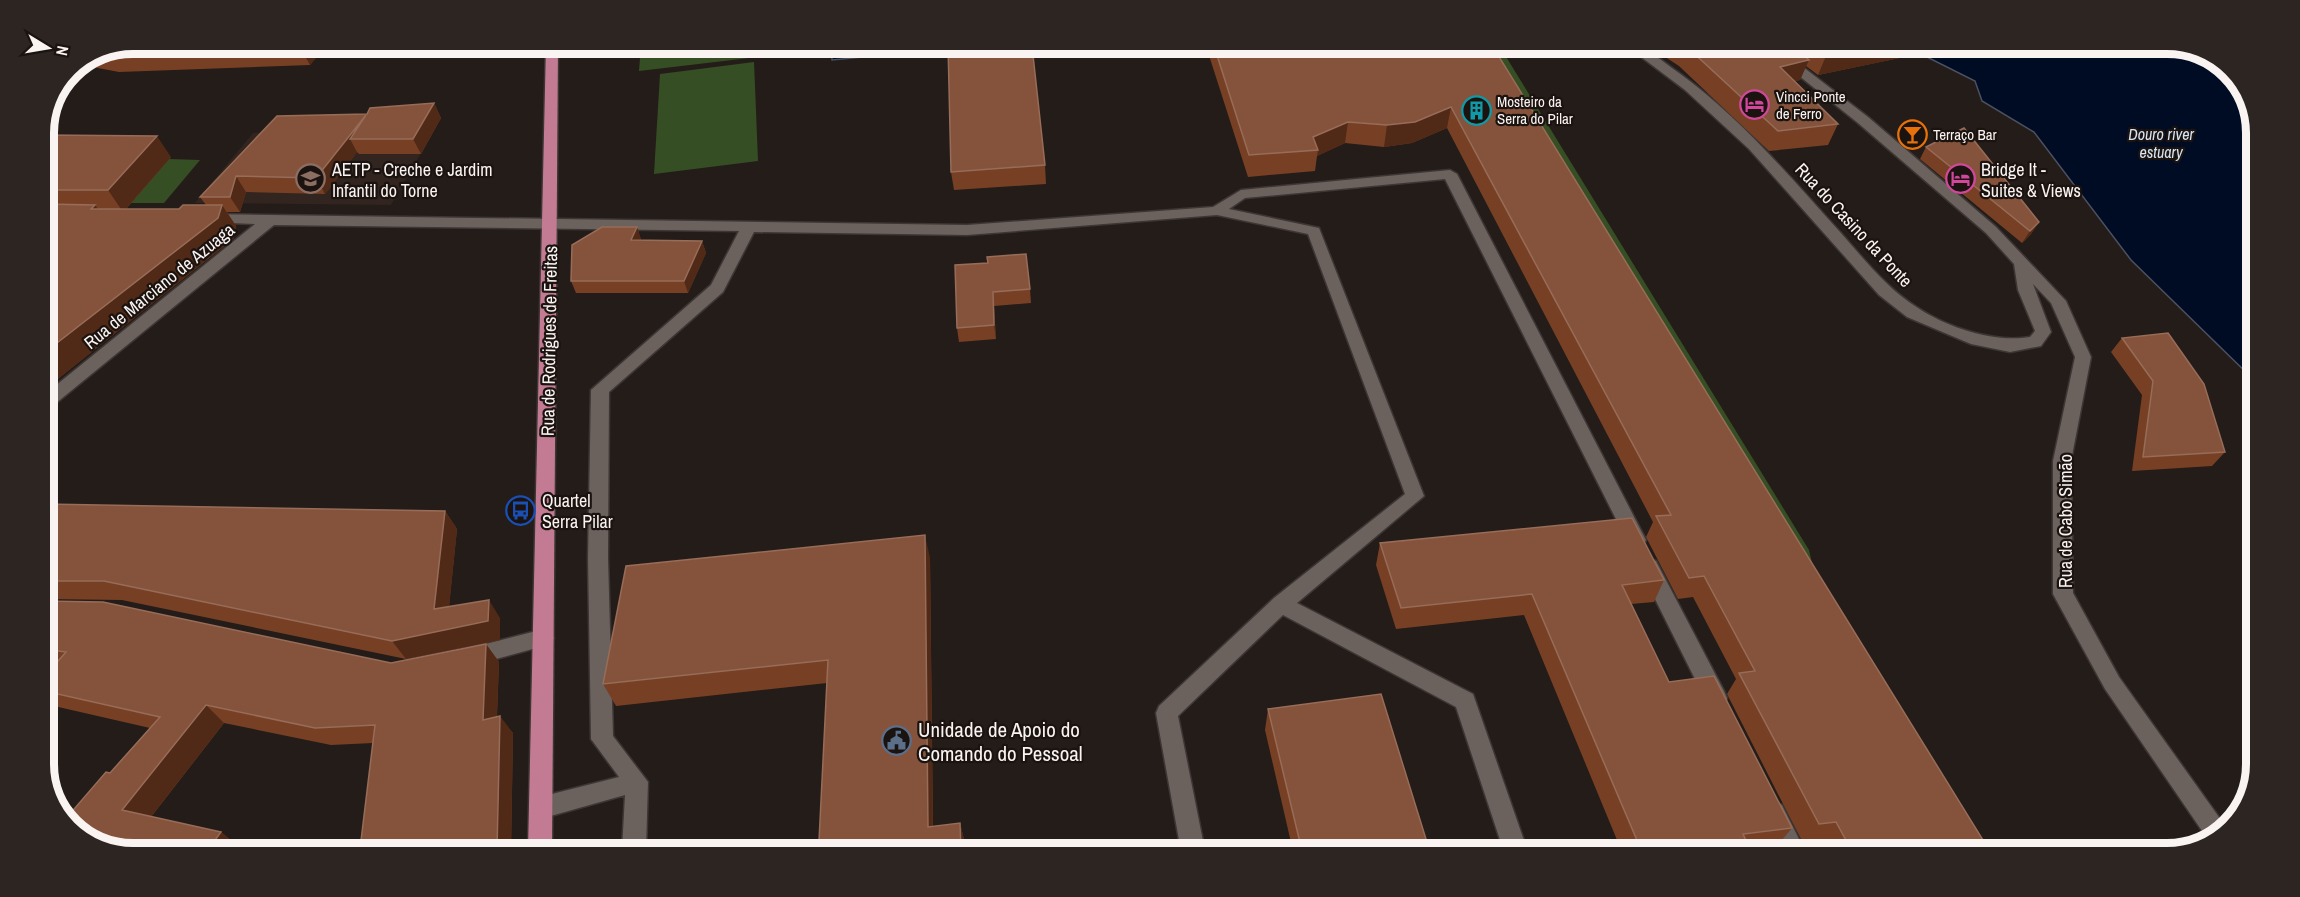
<svg xmlns="http://www.w3.org/2000/svg" width="2300" height="897" font-family="'Archivo Narrow',sans-serif">
<style>
.built{fill:#32241e}
.green{fill:#364e24}
.water{fill:#000c23;stroke:#4b5161;stroke-width:1.5}
.lines{fill:none;stroke-linecap:round;stroke-linejoin:round}
.minor-casing{stroke:#3c3634;stroke-width:3}
.major-casing{stroke:#3c3634;stroke-width:3}
.minor{fill:#6b615d;fill-rule:evenodd}
.major{fill:#c37b94;fill-rule:evenodd}
.wall{fill:#774025}
.shaded-wall{fill:#502917}
.building{fill:#85533b;stroke:#976c58;stroke-width:1.5}
.labels{text-anchor:middle;dominant-baseline:central;stroke-width:4.5;stroke-linejoin:round;paint-order:stroke}
.far-poi-label{font-size:15px;fill:#f9f3f1;stroke:#1b1310;text-anchor:start}
.far-water-label{font-size:16px;font-style:italic;fill:#d7e4f3;stroke:#1b1310}
.poi-label{font-size:18px;fill:#f9f3f1;stroke:#1b1310;text-anchor:start}
.street-label{font-size:18px;fill:#f9f3f1;stroke:#1b1310}
.near-poi-label{font-size:21px;fill:#f9f3f1;stroke:#1b1310;text-anchor:start}
.rim{fill:none;stroke:#f9f3f1;stroke-width:8}
</style>
<rect width="100%" height="100%" fill="#241c19"/>
<!-- built -->
<path class="built" d="M441,118L391,205L195,203L253,133Z"/>
<!-- green -->
<g class="green">
<path d="M641,45H781L782,54L639,71Z"/>
<path d="M1477,47H1500L1809,550L1818,589Z"/>
<path d="M754,62L758,161L654,174L660,74Z"/>
<path d="M169,159L200,160L164,203H131Z"/>
</g>
<!-- water -->
<g class="water">
<path d="M831,45H872L873,56L832,60Z"/>
<path d="M1909,48H2196L2238,79L2256,127L2255,381L2131,260L2034,132L1982,101L1975,81Z"/>
</g>
<g class="lines">
<defs>
<g id="minor">
<path d="M1628,47C1648,47 1662,61 1679,73C1740,117 1790,177 1840,232C1864,259 1887,289 1918,308C1948,328 1995,343 2030,337L2035,331L2018,290L2014,264L1986,233L1858,123L1763,47H1777L1868,117L1996,227L2066,301L2091,357L2071,461L2073,593L2119,677L2226,827L2217,838L2209,841L2105,689L2053,594V461L2075,357L2051,303L2033,284L2051,332L2041,346L2010,352L1971,344L1907,317L1879,295L1749,149L1685,90Z"/>
<path d="M1450,170L1457,174L1646,540L1643,545L1636,548L1629,545L1445,179L1245,198L1229,209L1319,228L1424,496L1297,603L1473,694L1528,852H1504L1456,707L1283,615L1178,716L1205,851H1181L1156,713L1159,706L1274,598L1405,494L1308,234L1217,215L967,235L754,232L723,292L609,392L608,558L613,736L648,782L646,850H622L625,795L540,819L532,815L529,808L532,801L540,797L619,777L591,739L588,558L591,390L711,285L739,231L274,225L50,408L44,410V395L255,224L202,222L200,219L207,214L967,225L1213,207L1241,190Z"/>
<path d="M1649,559L1656,561L1724,691L1727,698L1724,705L1716,707L1708,705L1639,567L1642,561Z"/>
<path d="M544,629L551,632L554,638L551,644L470,666L463,663L460,657L463,651L470,648Z"/>
<path d="M1774,802L1782,805L1806,853H1782L1763,813L1766,805Z"/>
</g>
<path id="major" d="M546,44L558,45L552,850H528Z"/>
</defs>
<!-- minor casing -->
<use href="#minor" class="minor-casing"/>
<!-- major casing -->
<use href="#major" class="major-casing"/>
<!-- minor -->
<use href="#minor" class="minor"/>
<!-- major -->
<use href="#major" class="major"/>
</g>
<!-- wall -->
<g class="wall">
<path d="M133,44H327L310,65L119,72L82,65Z"/>
<path d="M1206,46L1493,47L1991,853H1826L1820,841L1803,843L1727,694L1736,679L1693,597L1678,599L1646,537L1653,522L1447,128L1412,143L1384,147L1345,143L1317,156L1315,171L1248,177Z"/>
<path d="M1650,47L1913,48L1909,56L1818,75L1806,66L1800,80L1795,81L1838,124L1828,145L1769,151L1679,66Z"/>
<path d="M434,103L441,118L421,154H359L357,152L325,194L246,192L240,212H227L236,226L233,239L44,390V135L171,157L126,209H179L206,205L200,197L277,116L367,114Z"/>
<path d="M1926,147L2039,222L2031,234L2022,243L1920,159Z"/>
<path d="M1045,165L1046,184L954,190L951,172Z"/>
<path d="M637,227L641,240L702,241L706,253L688,293H576L571,281Z"/>
<path d="M955,265L1030,289L1031,303L994,306L996,339L959,342L957,328Z"/>
<path d="M2122,338L2225,452L2212,466L2132,471L2142,395L2111,352Z"/>
<path d="M44,504L445,511L457,529L449,606L500,618V640L406,659L122,600L44,599V601Z"/>
<path d="M1380,543L1664,580L1654,602L1631,604L1669,682L1792,828L1776,847L1751,850L1752,853L1622,852L1524,615L1396,629L1376,565Z"/>
<path d="M930,558L933,827L960,823L965,844L819,841L827,683L616,706L603,684Z"/>
<path d="M44,601L391,663L486,644L499,662L497,716L513,733L511,850L360,849L373,743L331,745L224,723L151,817L221,832L240,848V849H104L69,815L110,773L150,728L54,706L44,697V677L54,666L44,664Z"/>
<path d="M1268,709L1430,852L1293,851L1265,730Z"/>
</g>
<!-- shaded-wall -->
<g class="shaded-wall">
<path d="M300,44H327L310,65L299,45Z"/>
<path d="M1864,48H1913L1909,56L1818,75L1826,56Z"/>
<path d="M1809,60L1800,80L1772,87L1780,67Z"/>
<path d="M434,103L441,118L421,154L413,139Z"/>
<path d="M1451,107L1447,128L1412,143L1384,147L1387,125Z"/>
<path d="M366,115L350,139L357,152L325,194L316,178Z"/>
<path d="M1348,122L1345,143L1317,156L1318,150L1313,137Z"/>
<path d="M157,136L171,157L123,212L108,190Z"/>
<path d="M236,176L246,192L240,212L230,197Z"/>
<path d="M95,205L111,226L91,209Z"/>
<path d="M222,205L236,226L233,239L44,390V353Z"/>
<path d="M2039,222L2031,234L2022,243L2030,231Z"/>
<path d="M637,227L641,239L635,251L631,240Z"/>
<path d="M702,241L706,253L688,293L684,281Z"/>
<path d="M993,292L994,306L996,339L994,325Z"/>
<path d="M445,511L457,529L447,627L434,609Z"/>
<path d="M925,535L930,558L933,848L928,827Z"/>
<path d="M489,600L500,618V640L406,659L392,641Z"/>
<path d="M486,644L499,662L496,737L483,720Z"/>
<path d="M206,705L224,723L143,827L122,810Z"/>
<path d="M500,716L513,733L511,850H497Z"/>
<path d="M960,823L965,844V851H961Z"/>
<path d="M221,832L240,848V849H212L210,847Z"/>
</g>
<!-- building -->
<g class="building">
<path d="M133,44H300L299,45L114,51Z"/>
<path d="M948,45L1032,46L1045,165L951,172Z"/>
<path d="M1214,46L1493,47L1991,853H1853L1836,822L1819,824L1739,673L1755,671L1704,576L1689,578L1656,516L1671,515L1451,107L1415,122L1387,125L1348,122L1313,137L1318,150L1249,155Z"/>
<path d="M1687,47H1793L1809,60L1780,67L1838,124L1778,131Z"/>
<path d="M1816,47L1864,48L1826,56Z"/>
<path d="M434,103L413,139H350L366,115L316,178L236,176L230,197H200L277,116L367,114L370,108Z"/>
<path d="M1964,128L2039,222L2030,231L1926,147Z"/>
<path d="M44,135L157,136L108,190H44Z"/>
<path d="M44,204L95,205L91,209H179L183,205H222L218,218L44,353Z"/>
<path d="M602,227H637L631,240L702,241L684,281H571L572,245Z"/>
<path d="M1026,254L1030,289L993,292L994,325L957,328L955,265L988,263L987,257Z"/>
<path d="M2168,333L2204,384L2225,452L2143,457L2153,381L2122,338Z"/>
<path d="M44,504L445,511L434,609L489,600L488,621L392,641L104,581H44Z"/>
<path d="M1632,518L1664,580L1622,585L1669,682L1714,676L1792,828L1743,834L1752,853L1642,852L1532,594L1401,608L1380,543Z"/>
<path d="M925,535L928,827L960,823L961,851L742,850L819,841L828,660L603,684L626,566Z"/>
<path d="M44,601L103,602L391,663L486,644L483,720L500,716L497,850L360,849L375,725L315,728L206,705L122,810L221,832L210,847L217,849H104L62,818L60,813L69,815L106,772L110,773L160,717L44,691V677L66,652L44,649Z"/>
<path d="M1381,694L1430,852L1302,851L1268,709Z"/>
</g>
<!-- icons -->
<defs>
<symbol id="hotel-ring" viewBox="-11 -11 22 22"><circle r="9.5" fill="#1b1310" stroke="#d1479c" stroke-width="1.5"/><path d="M-6-4.5h1.5V1H6V5H4.5V3h-9V5H-6ZM-4 0a1.8 1.8 0 1 1 3.6 0ZM.5 0V-2.5h3Q6-2.5 6 0Z" fill="#d1479c"/></symbol>
<symbol id="building-ring" viewBox="-11 -11 22 22"><circle r="9.5" fill="#1b1310" stroke="#0f9aa8" stroke-width="1.5"/><path d="M-4-6H4V6H1V3H-1V6H-4ZM-2.5-4.3h1.7v1.8h-1.7ZM.8-4.3h1.7v1.8H.8ZM-2.5-1h1.7V.8h-1.7ZM.8-1h1.7V.8H.8Z" fill="#0f9aa8"/></symbol>
<symbol id="bar-ring" viewBox="-11 -11 22 22"><circle r="9.5" fill="#1b1310" stroke="#e8710a" stroke-width="1.5"/><path d="M-6-5H6L.8 .8V4.5H3.5V6h-7V4.5H-.8V.8Z" fill="#e8710a"/></symbol>
<symbol id="school-ring" viewBox="-11 -11 22 22"><circle r="9.5" fill="#1b1310" stroke="#8d6e63" stroke-width="1.5"/><path d="M0-5L7-2L0 1L-7-2ZM-4 1L0 2.5L4 1V4Q0 6-4 4Z" fill="#8d6e63"/></symbol>
<symbol id="bus-ring" viewBox="-11 -11 22 22"><circle r="9.5" fill="#1b1310" stroke="#1a4fb4" stroke-width="1.5"/><path d="M-5-6H5V4H4V6H2V4H-2V6H-4V4H-5ZM-3.5-4V0h7V-4ZM-3.5 1.2v1.5H-2V1.2ZM2 1.2v1.5H3.5V1.2Z" fill="#1a4fb4"/></symbol>
<symbol id="civic-ring" viewBox="-11 -11 22 22"><circle r="9.5" fill="#1b1310" stroke="#5c6f8a" stroke-width="1.5"/><path d="M-.6-6.5H3V-4.5H.6V-3L4-1V1h2V6H-6V1h2V-1L-.6-3ZM-1.2 2.5V6h2.4V2.5Z" fill="#5c6f8a"/></symbol>
</defs>
<g fill-rule="evenodd">
<use href="#hotel-ring" x="1738" y="88" width="33" height="33"/>
<use href="#building-ring" x="1460" y="94" width="33" height="33"/>
<use href="#bar-ring" x="1896" y="118" width="33" height="33"/>
<use href="#school-ring" x="294" y="162" width="33" height="33"/>
<use href="#hotel-ring" x="1944" y="162" width="33" height="33"/>
<use href="#bus-ring" x="504" y="494" width="33" height="33"/>
<use href="#civic-ring" x="880" y="724" width="33" height="33"/>
</g>
<g class="labels">
<!-- far-poi labels -->
<g class="far-poi-label">
<text x="1776" y="96">Vincci Ponte<tspan x="1776" dy="17">de Ferro</tspan></text>
<text x="1497" y="101">Mosteiro da<tspan x="1497" dy="17">Serra do Pilar</tspan></text>
<text x="1933" y="134">Terraço Bar</text>
</g>
<!-- far-water labels -->
<g class="far-water-label">
<text x="2161" y="134">Douro river<tspan x="2161" dy="18">estuary</tspan></text>
</g>
<!-- poi labels -->
<g class="poi-label">
<text x="332" y="169">AETP - Creche e Jardim<tspan x="332" dy="21">Infantil do Torne</tspan></text>
<text x="1981" y="169">Bridge It -<tspan x="1981" dy="21">Suites &amp; Views</tspan></text>
<text x="542" y="500">Quartel<tspan x="542" dy="21">Serra Pilar</tspan></text>
</g>
<!-- street labels -->
<g class="street-label">
<text transform="translate(1854 225) rotate(47)">Rua do Casino da Ponte</text>
<text transform="translate(159 286) rotate(-39)">Rua de Marciano de Azuaga</text>
<text transform="translate(549 341) rotate(-89)">Rua de Rodrigues de Freitas</text>
<text transform="translate(2065 521) rotate(-90)">Rua de Cabo Simão</text>
</g>
<!-- near-poi labels -->
<g class="near-poi-label">
<text x="918" y="729">Unidade de Apoio do<tspan x="918" dy="24">Comando do Pessoal</tspan></text>
</g>
</g>
<!-- crop -->
<path d="M0 0H2300V897H0ZM133 54H2167A79 79 0 0 1 2246 133V764A79 79 0 0 1 2167 843H133A79 79 0 0 1 54 764V133A79 79 0 0 1 133 54Z" fill="#2d2522" fill-rule="evenodd"/>
<path class="rim" d="M133 54H2167A79 79 0 0 1 2246 133V764A79 79 0 0 1 2167 843H133A79 79 0 0 1 54 764V133A79 79 0 0 1 133 54Z"/>
<!-- north arrow -->
<g transform="translate(48 48) rotate(101)" stroke="#1b1310" stroke-width="4.5" paint-order="stroke">
<path d="M0-4.5L10 22L0 15L-10 22Z" fill="#f9f3f1"/>
<text y="-9" font-size="16" font-weight="bold" text-anchor="middle" fill="#f9f3f1">N</text>
</g>
</svg>
